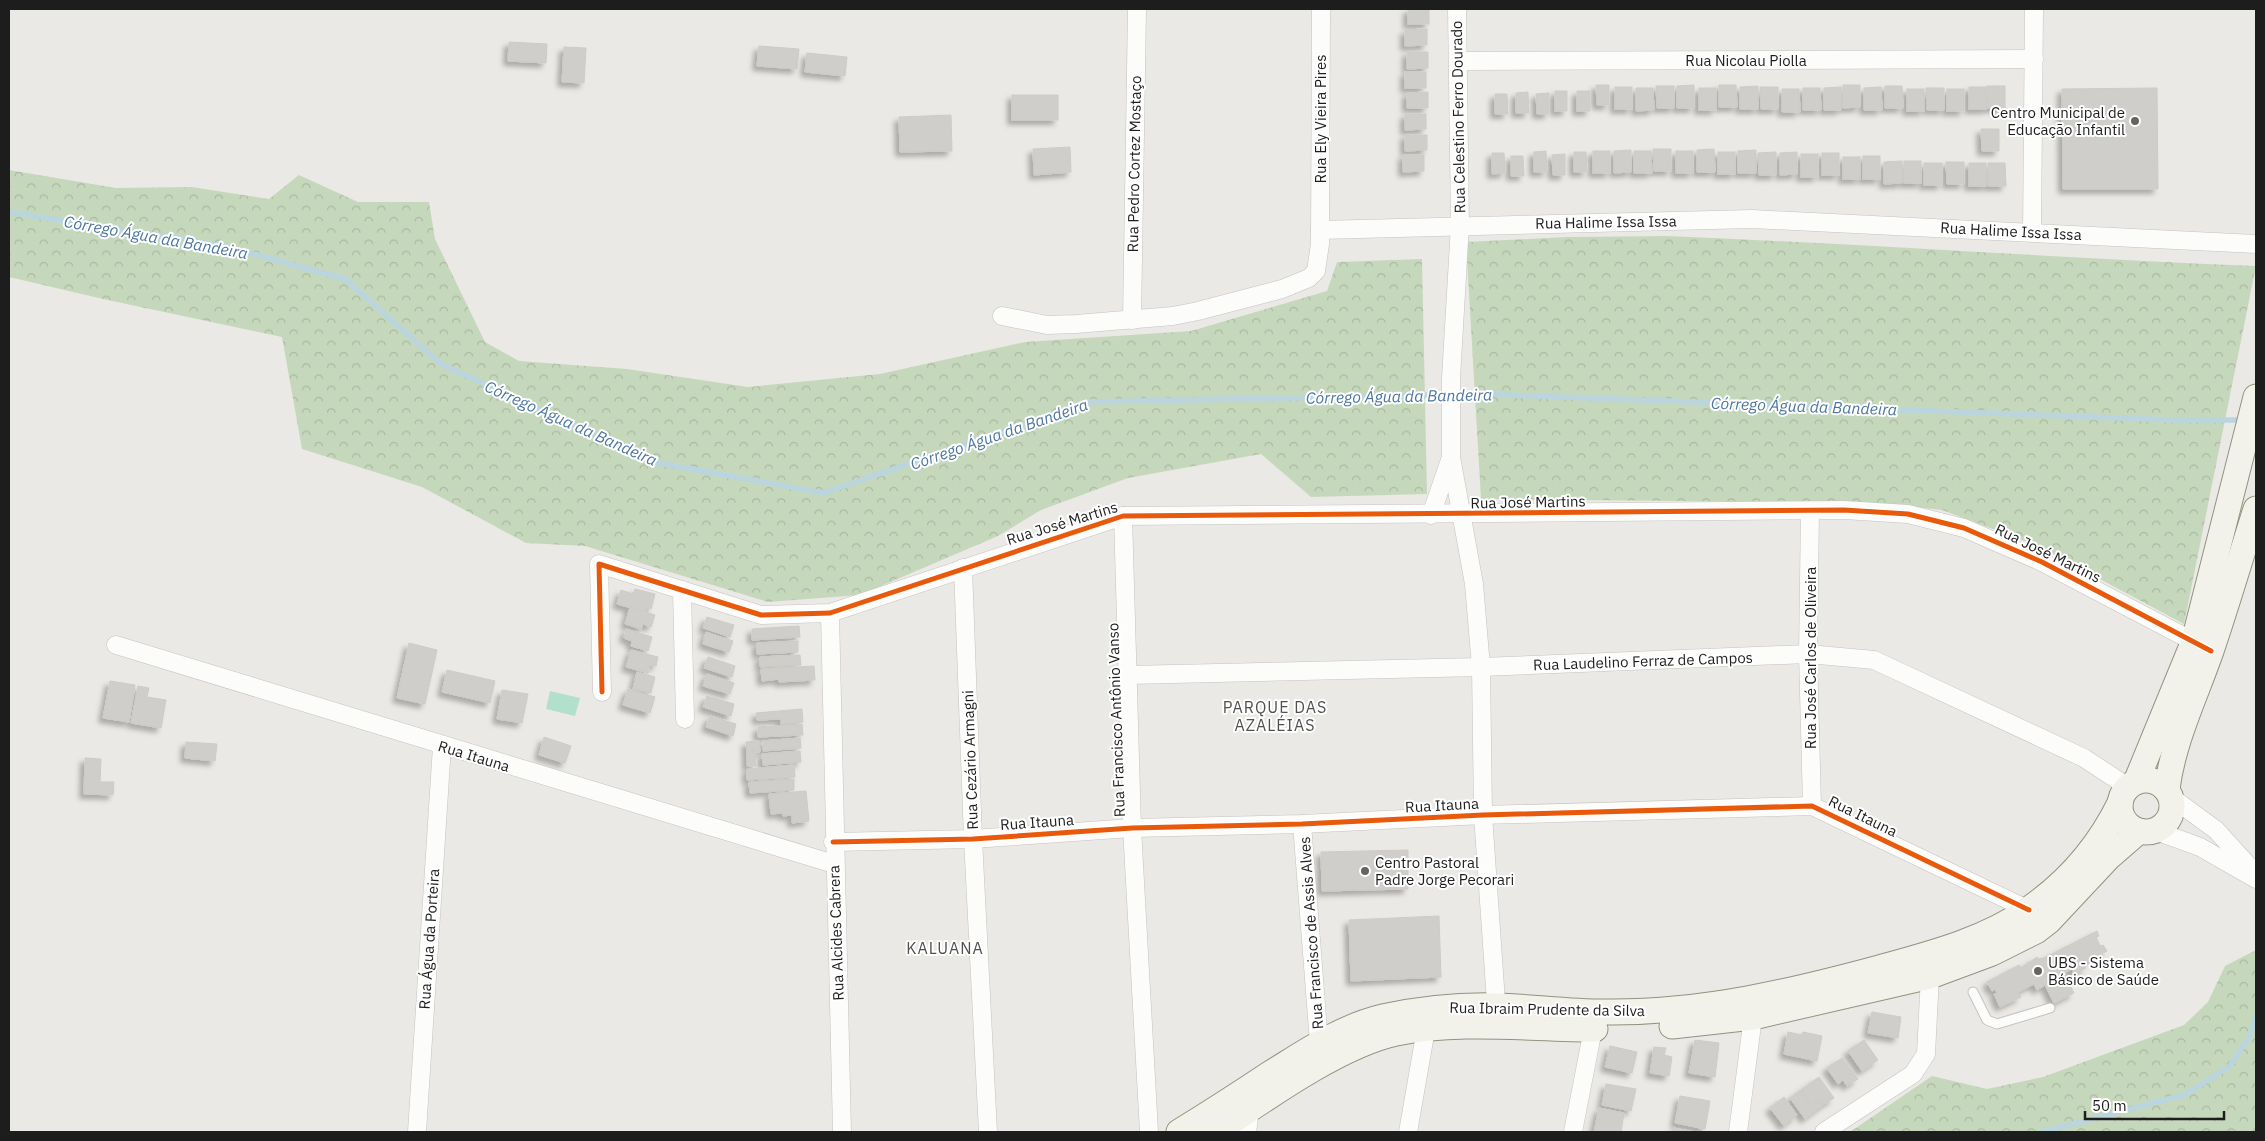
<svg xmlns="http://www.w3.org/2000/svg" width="2265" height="1141" font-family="'IBM Plex Sans',sans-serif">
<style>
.forest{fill:url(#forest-crowns)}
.pitch{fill:#b3e0cc}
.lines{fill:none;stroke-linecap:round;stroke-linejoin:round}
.stream{stroke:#bad5dd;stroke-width:5.5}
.building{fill:#d0cecb;stroke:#cecbc7;filter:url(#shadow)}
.lane-casing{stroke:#c4c3c1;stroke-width:11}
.street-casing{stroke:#c4c3c1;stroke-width:19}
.secondary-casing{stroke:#92937e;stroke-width:27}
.lane{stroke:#fcfcfb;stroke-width:9}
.street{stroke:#fcfcfb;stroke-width:18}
.secondary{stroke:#f2f2ea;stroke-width:25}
.cycleway-casing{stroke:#fff;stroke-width:8}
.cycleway{stroke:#e8590c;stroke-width:5}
.poi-dot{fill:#656463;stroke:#fff;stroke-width:2}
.labels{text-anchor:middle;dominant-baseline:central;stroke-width:4;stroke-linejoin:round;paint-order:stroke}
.street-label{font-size:15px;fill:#1d1d1d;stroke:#fff}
.poi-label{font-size:15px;fill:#1d1d1d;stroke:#fff;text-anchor:start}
.water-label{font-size:16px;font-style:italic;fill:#4c76a0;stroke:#fff}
.neighbourhood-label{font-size:16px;letter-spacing:1px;fill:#505050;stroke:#fff}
</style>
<defs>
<pattern id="forest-crowns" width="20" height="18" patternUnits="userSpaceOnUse" patternTransform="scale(1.25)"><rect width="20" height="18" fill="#c6d8bc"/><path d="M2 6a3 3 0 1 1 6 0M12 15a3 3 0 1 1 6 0" fill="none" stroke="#aab9a1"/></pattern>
<filter id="shadow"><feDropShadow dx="-4.5" dy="4.5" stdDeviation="2.5" flood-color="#0004"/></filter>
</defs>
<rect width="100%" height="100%" fill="#ebe9e5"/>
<!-- forest -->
<g class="forest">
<path d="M9,170L116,188L192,187L269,199L299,175L358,202H429L435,239L485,342L519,361L627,369L748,387L880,374L1025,342L1191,331L1327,291L1337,262L1422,259L1427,494L1311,497L1261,454L1128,478L1041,510L998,536L860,595L768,602L585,546L526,543L422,487L302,449L282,337L103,299L9,277Z"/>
<path d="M1667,236C1864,244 2060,258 2256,266L2184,624L2038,546L1942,510L1877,503L1481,499L1466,242L1567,237Z"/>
<path d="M2256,950V1132H1850L1932,1076L1987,1089L2043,1077L2184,1025L2208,1002L2225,966Z"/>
</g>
<!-- pitch -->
<path class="pitch" d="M550,691L580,698L575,716L546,709Z"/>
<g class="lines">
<!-- stream -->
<g class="stream">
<path d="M9,212L224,246L345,279L441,364L653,462L824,493L1088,402L1481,394L2173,420H2238"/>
<path d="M2042,1132L2184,1095L2229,1067L2249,1038L2256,1016"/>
</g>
</g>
<!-- building -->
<g class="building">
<rect x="1408" y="9" width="21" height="15"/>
<path d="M1427,29V45L1405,46V30Z"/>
<path d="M509,42L547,44L546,63L508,61Z"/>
<path d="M759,46L799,49L797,69L757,66Z"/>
<path d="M564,47L586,48L584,83L562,82Z"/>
<path d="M1407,52H1428V68L1407,69Z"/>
<path d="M807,53L847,57L845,76L805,72Z"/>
<rect x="1405" y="72" width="21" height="16"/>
<path d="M1596,85H1609V105H1597Z"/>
<path d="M1694,85V108H1677V86Z"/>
<path d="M1719,85H1736L1737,107H1719Z"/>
<path d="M1843,85H1860V107L1843,108Z"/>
<path d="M1656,86H1674V108H1657Z"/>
<path d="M1758,86V109H1740V87Z"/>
<path d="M1885,86H1902L1903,108H1885Z"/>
<rect x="1987" y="86" width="18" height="22"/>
<rect x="1615" y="87" width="17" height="22"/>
<path d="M1760,87H1778V109H1761Z"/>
<path d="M1841,87V110H1824V88Z"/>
<path d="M1881,87L1882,110H1864V88Z"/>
<rect x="1969" y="87" width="17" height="22"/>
<path d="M1636,88H1653L1654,110L1636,111Z"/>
<rect x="1699" y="88" width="17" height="22"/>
<path d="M1803,88H1820L1821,110H1803Z"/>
<path d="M1926,88H1944V110H1927Z"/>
<path d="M2157,88L2158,189H2063L2062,89Z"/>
<path d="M1782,89H1799L1800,112H1782Z"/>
<rect x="1907" y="89" width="17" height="22"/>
<rect x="1947" y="89" width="17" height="22"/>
<rect x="1555" y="91" width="12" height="20"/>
<rect x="1577" y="91" width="13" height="20"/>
<path d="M1428,92V108H1407V93Z"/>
<path d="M1528,92L1529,113H1516V93Z"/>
<path d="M1549,93V114H1537L1536,94Z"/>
<path d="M1495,94H1507L1508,114H1495Z"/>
<rect x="1012" y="95" width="46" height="25"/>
<path d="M1405,114H1426V129L1405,130Z"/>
<path d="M951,115L952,151L900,152L899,117Z"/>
<path d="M1981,129H1999V151H1982Z"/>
<path d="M1405,135H1427V150L1405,151Z"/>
<path d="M1070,147L1071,172L1034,175L1033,149Z"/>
<path d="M1653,149H1671V171H1654Z"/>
<path d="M1714,149L1715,172H1697V150Z"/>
<path d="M1631,150V172L1614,173V151Z"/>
<path d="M1756,150V173H1738V151Z"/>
<path d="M1546,151L1547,172H1534V152Z"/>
<rect x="1593" y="151" width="17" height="22"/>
<path d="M1634,151H1651L1652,173H1634Z"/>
<rect x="1676" y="151" width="17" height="22"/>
<path d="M1574,152H1586L1587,172H1574Z"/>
<rect x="1718" y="152" width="17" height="22"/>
<path d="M1776,152V175H1759L1758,153Z"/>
<path d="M1797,152V174L1780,175V153Z"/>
<path d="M1492,153H1504L1505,173L1492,174Z"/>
<rect x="1822" y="153" width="17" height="22"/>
<path d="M1565,154V175H1553L1552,155Z"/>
<rect x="1801" y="154" width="17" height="23"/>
<path d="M1403,155H1424V171L1403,172Z"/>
<path d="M1511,156H1523L1524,176H1511Z"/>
<rect x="1863" y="156" width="17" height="23"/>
<rect x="1843" y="157" width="17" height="22"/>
<path d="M1902,161V183L1884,184V162Z"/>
<rect x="1904" y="161" width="17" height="22"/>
<path d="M1946,162H1964V184H1947Z"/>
<rect x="1924" y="163" width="18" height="22"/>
<rect x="1969" y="163" width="17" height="23"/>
<path d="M1988,163H2005L2006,186H1988Z"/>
<path d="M635,589L655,594L651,609L646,608L645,612L617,604L621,590L633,594Z"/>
<path d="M630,607L655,615L651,627L643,624L641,629L625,624Z"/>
<path d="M707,617L734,625L730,637L703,628Z"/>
<path d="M799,626L800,637L752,640V629Z"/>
<path d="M626,629L652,637L648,651L631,646L632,641L624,638Z"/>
<path d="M706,632L733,641L729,652L703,644Z"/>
<path d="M798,641V652L757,654V643Z"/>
<path d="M409,643L437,650L425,704L397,698Z"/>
<path d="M631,650L658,657L656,666L650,665L648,673L626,667Z"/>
<path d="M800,655L801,665L760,667V657Z"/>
<path d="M708,657L735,666L732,677L704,668Z"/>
<path d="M814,666L815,680L779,682V679L762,681L761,669Z"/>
<path d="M447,670L495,681L490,703L442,692Z"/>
<path d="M637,672L655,677L651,693L633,689Z"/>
<path d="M707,674L734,683L730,694L703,686Z"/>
<path d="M110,681L135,685L129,722L103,718Z"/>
<path d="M138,686L149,688L147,697L166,700L161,728L131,723Z"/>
<path d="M628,689L655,697L650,713L623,705Z"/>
<path d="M502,690L528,694L522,723L497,719Z"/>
<path d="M707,696L734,704L731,716L703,707Z"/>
<path d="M802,709L803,722L781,724V719L757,720L756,713Z"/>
<path d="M710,716L736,724L733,736L706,727Z"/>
<path d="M802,724L803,735L758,737V727Z"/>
<path d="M544,737L571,746L565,763L539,755Z"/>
<path d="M800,738L801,748L763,751L762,741Z"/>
<path d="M759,741L760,752H747L746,742Z"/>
<path d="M186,742L217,744L215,761L185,758Z"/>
<path d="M755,751L756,766H747V752Z"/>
<path d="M800,751L801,762L763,765L762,754Z"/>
<path d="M85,758L101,759L100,782H114L113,795L84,794Z"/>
<path d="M794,765L795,777L747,780V769Z"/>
<path d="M794,779V790L750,793L749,782Z"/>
<path d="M806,791L809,821L792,823V815L783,816V813L771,814L769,794Z"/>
<path d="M1408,850V889L1322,891L1321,852Z"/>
<path d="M1439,916L1441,977L1351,981L1349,920Z"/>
<path d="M2097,931L2099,936L2096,937L2100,946L2103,945L2107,951L2084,963L2086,968L2074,974L2072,969L2064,973L2074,993L2054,1003L2045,985L2037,990L2034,984L2018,992L2021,997L2000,1007L1994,994L1997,993L1995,989L1992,991L1987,982L2019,965L2021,968L2037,957L2038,959L2044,958Z"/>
<path d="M1872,1012L1901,1017L1898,1038L1868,1033Z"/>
<path d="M1788,1032L1802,1035L1803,1032L1822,1036L1817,1061L1784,1054Z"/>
<path d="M1695,1040L1719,1043L1715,1077L1689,1073Z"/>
<path d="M1864,1040L1878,1060L1862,1071L1848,1051Z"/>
<path d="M1610,1046L1637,1052L1632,1073L1605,1067Z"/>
<path d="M1654,1047L1666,1048L1664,1055L1672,1057L1669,1076L1650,1073Z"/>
<path d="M1842,1058L1858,1079L1847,1086L1843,1080L1838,1084L1827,1068Z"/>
<path d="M1819,1077L1834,1098L1823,1105L1820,1100L1812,1106L1801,1090Z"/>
<path d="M1606,1084L1636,1089L1631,1111L1602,1105Z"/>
<path d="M1801,1090L1812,1106L1820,1100L1823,1105L1805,1119L1790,1098Z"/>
<path d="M1680,1096L1710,1101L1705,1129L1675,1123Z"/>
<path d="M1784,1097L1797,1115L1784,1126L1770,1108Z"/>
<path d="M1599,1108L1624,1113L1621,1132H1594Z"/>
<path d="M1673,1128L1695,1132H1672Z"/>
</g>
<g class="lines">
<defs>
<path id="lane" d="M1973,992L1987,1020L1997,1024L2050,1008"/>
<g id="street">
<path d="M1457,9L1460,225L1451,378V457L1474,584L1481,667L1483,815L1497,1016"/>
<path d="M1459,61L2034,59"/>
<path d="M1320,230L1752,219L2256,244"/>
<path d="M2032,232L2034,9"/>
<path d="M1002,316L1047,325L1076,324L1173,316L1198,311L1282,289L1309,278L1316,271L1320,244L1321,9"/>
<path d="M1132,320L1137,9"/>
<path d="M1810,511L1808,654L1812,806"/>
<path d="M1431,515L1450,460"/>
<path d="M1123,516L1132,828L1149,1132"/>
<path d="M963,568L973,839L988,1132"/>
<path d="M682,590L685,719"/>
<path d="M830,613L842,1132"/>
<path d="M116,645L834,864"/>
<path d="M1128,675L1481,667L1808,654L1874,660L2084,758L2128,787"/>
<path d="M602,692L599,564L761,615L830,613L1123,516L1844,510L1908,514L1964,528L2042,562L2202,646"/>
<path d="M2171,797L2216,830L2256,874"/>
<path d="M1302,824L1319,1043"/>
<path d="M2156,831L2200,847L2256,879"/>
<path d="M833,842L973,839L1132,828L1302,824L1483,815L1812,806L2029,910"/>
<path d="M417,1132L442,746"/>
<path d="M1247,1132L1251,1103"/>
<path d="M1408,1132L1426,1029"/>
<path d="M1573,1132L1593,1029"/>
<path d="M1738,1132L1753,1017"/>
<path d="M1824,1132L1913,1074L1926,1054L1930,976"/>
</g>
<g id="secondary">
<circle cx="2146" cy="806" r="26"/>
<path d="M2136,782L2194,641L2256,397"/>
<path d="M2167,789C2173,741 2195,697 2211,651C2227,604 2241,556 2256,509"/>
<path d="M1672,1026L1753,1017L1930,976L1992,953L2036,931L2049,921L2109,857L2139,831"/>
<path d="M1179,1132C1210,1113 1241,1093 1271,1073C1307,1051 1341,1027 1383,1017C1420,1009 1459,1005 1497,1006C1535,1007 1573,1013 1612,1012C1705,1012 1790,992 1879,968C1930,954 1985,940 2029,909C2068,882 2099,846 2120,803"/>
<path d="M1216,1132C1265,1099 1340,1045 1396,1033C1461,1020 1529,1029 1595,1029"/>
</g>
</defs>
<!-- lane casing -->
<use href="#lane" class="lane-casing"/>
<!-- street casing -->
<use href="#street" class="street-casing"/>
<!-- secondary casing -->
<use href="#secondary" class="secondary-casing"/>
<!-- lane -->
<use href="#lane" class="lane"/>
<!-- street -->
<use href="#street" class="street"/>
<!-- secondary -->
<use href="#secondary" class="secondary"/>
<defs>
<g id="cycleway">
<path d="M602,692L599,564L761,615L830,613L1123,516L1844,510L1908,514L1964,528L2042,562L2211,651"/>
<path d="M833,842L973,839L1132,828L1302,824L1483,815L1812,806L2029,910"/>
</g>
</defs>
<!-- cycleway casing -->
<use href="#cycleway" class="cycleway-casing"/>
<!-- cycleway -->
<use href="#cycleway" class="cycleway"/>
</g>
<!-- markers -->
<g class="poi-dot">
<circle cx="2135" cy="121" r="5"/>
<circle cx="1365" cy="871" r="5"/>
<circle cx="2038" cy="971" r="5"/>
</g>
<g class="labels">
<!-- street labels -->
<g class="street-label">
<text x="1746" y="60">Rua Nicolau Piolla</text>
<text transform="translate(1458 117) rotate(-91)">Rua Celestino Ferro Dourado</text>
<text transform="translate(1320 119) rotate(-90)">Rua Ely Vieira Pires</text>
<text transform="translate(1134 164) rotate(-89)">Rua Pedro Cortez Mostaço</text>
<text transform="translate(1606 222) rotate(-1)">Rua Halime Issa Issa</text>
<text transform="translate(2011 231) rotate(3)">Rua Halime Issa Issa</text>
<text transform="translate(1528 502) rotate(-1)">Rua José Martins</text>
<text transform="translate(1062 523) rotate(-17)">Rua José Martins</text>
<text transform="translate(2048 553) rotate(26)">Rua José Martins</text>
<text transform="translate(1810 658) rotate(-90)">Rua José Carlos de Oliveira</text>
<text transform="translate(1643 661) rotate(-2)">Rua Laudelino Ferraz de Campos</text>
<text transform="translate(1116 720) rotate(-92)">Rua Francisco Antônio Vanso</text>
<text transform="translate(474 756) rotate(17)">Rua Itauna</text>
<text transform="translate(970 760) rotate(-92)">Rua Cezário Armagni</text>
<text transform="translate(1442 805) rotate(-3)">Rua Itauna</text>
<text transform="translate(1863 816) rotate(26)">Rua Itauna</text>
<text transform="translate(1037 822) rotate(-4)">Rua Itauna</text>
<text transform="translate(836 933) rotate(-92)">Rua Alcides Cabrera</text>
<text transform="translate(1311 933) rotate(-94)">Rua Francisco de Assis Alves</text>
<text transform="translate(429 939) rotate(-86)">Rua Água da Porteira</text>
<text transform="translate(1547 1009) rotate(1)">Rua Ibraim Prudente da Silva</text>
</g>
<!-- poi labels -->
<g class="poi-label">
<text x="2125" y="112" text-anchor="end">Centro Municipal de<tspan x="2125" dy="17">Educação Infantil</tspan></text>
<text x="1375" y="862">Centro Pastoral<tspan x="1375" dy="17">Padre Jorge Pecorari</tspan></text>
<text x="2048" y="962">UBS - Sistema<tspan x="2048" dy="17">Básico de Saúde</tspan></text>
</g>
<!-- water labels -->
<g class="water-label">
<text transform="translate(156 237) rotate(10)">Córrego Água da Bandeira</text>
<text transform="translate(1399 396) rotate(-1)">Córrego Água da Bandeira</text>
<text transform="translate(1804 406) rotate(2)">Córrego Água da Bandeira</text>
<text transform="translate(571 423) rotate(24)">Córrego Água da Bandeira</text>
<text transform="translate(999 434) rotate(-19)">Córrego Água da Bandeira</text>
</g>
<!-- neighbourhood labels -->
<g class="neighbourhood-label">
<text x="1275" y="707">PARQUE DAS<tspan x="1275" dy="18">AZALÉIAS</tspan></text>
<text x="945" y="948">KALUANA</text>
</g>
</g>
<!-- border -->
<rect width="2265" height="1141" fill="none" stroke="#1d1d1d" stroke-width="20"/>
<!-- scale -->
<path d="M2085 1111v8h139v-8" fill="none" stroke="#1d1d1d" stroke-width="2.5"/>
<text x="2092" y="1111" font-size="15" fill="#1d1d1d" stroke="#ffffff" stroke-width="4" paint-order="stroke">50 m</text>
</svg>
